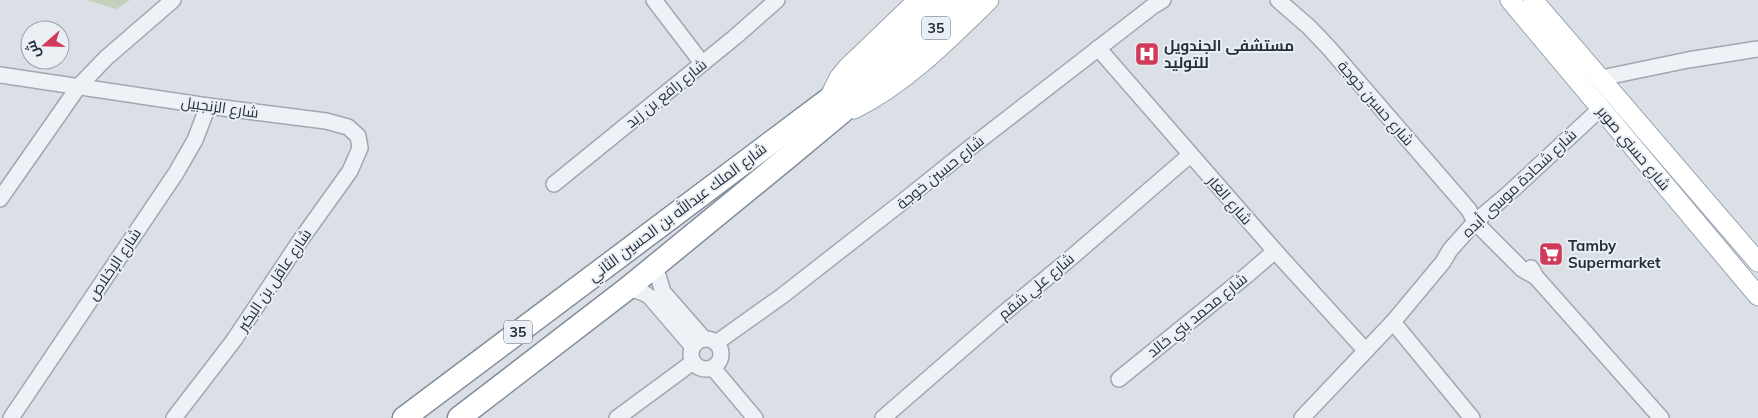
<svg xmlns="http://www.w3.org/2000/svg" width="1758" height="418" font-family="Mulish,Cairo,sans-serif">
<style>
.green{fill:#c2d0bc}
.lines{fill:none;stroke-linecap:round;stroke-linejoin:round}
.minor-casing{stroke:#a1a7b0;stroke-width:18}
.major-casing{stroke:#9aa5b2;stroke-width:21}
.highway-casing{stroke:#828e9d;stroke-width:25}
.minor{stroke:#eef1f5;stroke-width:15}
.major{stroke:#fff;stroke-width:19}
.highway{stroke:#fff;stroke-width:22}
.labels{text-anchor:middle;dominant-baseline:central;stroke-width:4;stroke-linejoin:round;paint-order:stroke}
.shield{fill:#eaeff4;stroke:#606973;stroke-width:1}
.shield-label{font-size:14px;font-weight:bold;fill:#252f3c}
.poi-label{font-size:15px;font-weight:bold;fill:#252f3c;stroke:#eaeff4;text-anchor:start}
.street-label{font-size:15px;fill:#252f3c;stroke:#eaeff4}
</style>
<rect width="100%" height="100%" fill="#dbe0e6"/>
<!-- green -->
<path class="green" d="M87,0H130L116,9Z"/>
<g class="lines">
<defs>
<g id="minor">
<path d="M654,0L702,63"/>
<path d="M1278,0L1309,27L1329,48L1469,210L1475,222L1522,269L1536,277"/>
<path d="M1098,48L1275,251L1365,350"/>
<path d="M0,75L208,106L326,121L348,127L358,136L360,148L350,171L302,238L234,340L174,418"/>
<path d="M1601,78L1688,60L1758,49"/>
<path d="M554,184L735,37L777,0"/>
<path d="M0,199L79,86L106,58L173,0"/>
<path d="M655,266L663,292L704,339"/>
<path d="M1531,268L1536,277L1661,418"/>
<path d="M628,288L644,293L650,297L693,347"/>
<path d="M1393,322L1472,418"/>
<circle cx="706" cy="354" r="15"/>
<path d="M716,343L782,296L901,203L967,150L1153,6L1163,0"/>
<path d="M713,368L755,418"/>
<path d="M1119,379L1246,276L1275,251"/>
<path d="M11,418L176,173L195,140L208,106"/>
<path d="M617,418L693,362"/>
<path d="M883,418L998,318L1066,262L1190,155"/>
<path d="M1302,418L1393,322L1443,262L1450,250L1475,222L1507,195L1601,108"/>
</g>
<g id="major">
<path d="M1510,0L1758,296"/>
<path d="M1533,0L1758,262"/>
<path d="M830,96L839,78L848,67L918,0"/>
<path d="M854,109C906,83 948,40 989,0"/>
</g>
<g id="highway">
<path d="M404,418L829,99L895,45L943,0"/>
<path d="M459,418L628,288L788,157L841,113L967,0"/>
</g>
</defs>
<!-- minor casing -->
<use href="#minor" class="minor-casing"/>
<!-- major casing -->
<use href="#major" class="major-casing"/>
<!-- highway casing -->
<use href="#highway" class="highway-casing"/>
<!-- minor -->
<use href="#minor" class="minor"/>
<!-- major -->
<use href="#major" class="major"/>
<!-- highway -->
<use href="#highway" class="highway"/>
</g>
<!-- icons -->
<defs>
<symbol id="hospital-square" viewBox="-11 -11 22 22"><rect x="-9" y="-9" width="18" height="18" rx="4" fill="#d13b5a" stroke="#eaeff4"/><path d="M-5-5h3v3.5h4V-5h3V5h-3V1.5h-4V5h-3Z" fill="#fff"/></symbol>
<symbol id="supermarket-square" viewBox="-11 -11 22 22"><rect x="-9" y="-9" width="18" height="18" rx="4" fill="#d13b5a" stroke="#eaeff4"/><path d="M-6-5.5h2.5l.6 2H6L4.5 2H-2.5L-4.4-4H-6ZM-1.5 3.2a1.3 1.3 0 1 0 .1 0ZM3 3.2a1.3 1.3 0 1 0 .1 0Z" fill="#fff"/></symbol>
</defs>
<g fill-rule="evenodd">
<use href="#hospital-square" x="1133" y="40" width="28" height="28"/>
<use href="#supermarket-square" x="1537" y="240" width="28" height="28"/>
</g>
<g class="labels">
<!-- shield labels -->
<g class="shield">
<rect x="922" y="16.5" width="28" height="23" rx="4"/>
<rect x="504" y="320.5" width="28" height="23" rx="4"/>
</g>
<g class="shield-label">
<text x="936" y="28">35</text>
<text x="518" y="332">35</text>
</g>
<!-- poi labels -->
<g class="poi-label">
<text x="1164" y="45">مستشفى الجندويل<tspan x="1164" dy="17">للتوليد</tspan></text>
<text x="1568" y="245">Tamby<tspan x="1568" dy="17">Supermarket</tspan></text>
</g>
<!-- street labels -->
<g class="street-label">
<text transform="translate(666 93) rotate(-39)">شارع رافع بن زيد</text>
<text transform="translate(1376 103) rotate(49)">شارع حسين خوجة</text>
<text transform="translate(220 107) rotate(8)">شارع الزنجبيل</text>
<text transform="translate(1634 148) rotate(50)">شارع حسني صوبر</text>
<text transform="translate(940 172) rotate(-39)">شارع حسين خوجة</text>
<text transform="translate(1519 183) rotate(-43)">شارع شحادة موسى أبده</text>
<text transform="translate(1230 200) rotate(49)">شارع الغار</text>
<text transform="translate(677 212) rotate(-37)">شارع الملك عبدالله بن الحسين الثاني</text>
<text transform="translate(114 264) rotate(-56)">شارع الإخلاص</text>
<text transform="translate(274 280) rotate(-56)">شارع عاقل بن البكير</text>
<text transform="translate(1036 286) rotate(-40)">شارع علي شقم</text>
<text transform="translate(1197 315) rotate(-39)">شارع محمد بني خالد</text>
</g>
</g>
<!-- north arrow -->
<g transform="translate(45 45) rotate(250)"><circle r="24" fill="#eaeff4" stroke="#9ba2aa"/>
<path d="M0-4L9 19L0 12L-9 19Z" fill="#d13b5a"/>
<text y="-8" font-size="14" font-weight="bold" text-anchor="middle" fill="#252f3c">ش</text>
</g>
</svg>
